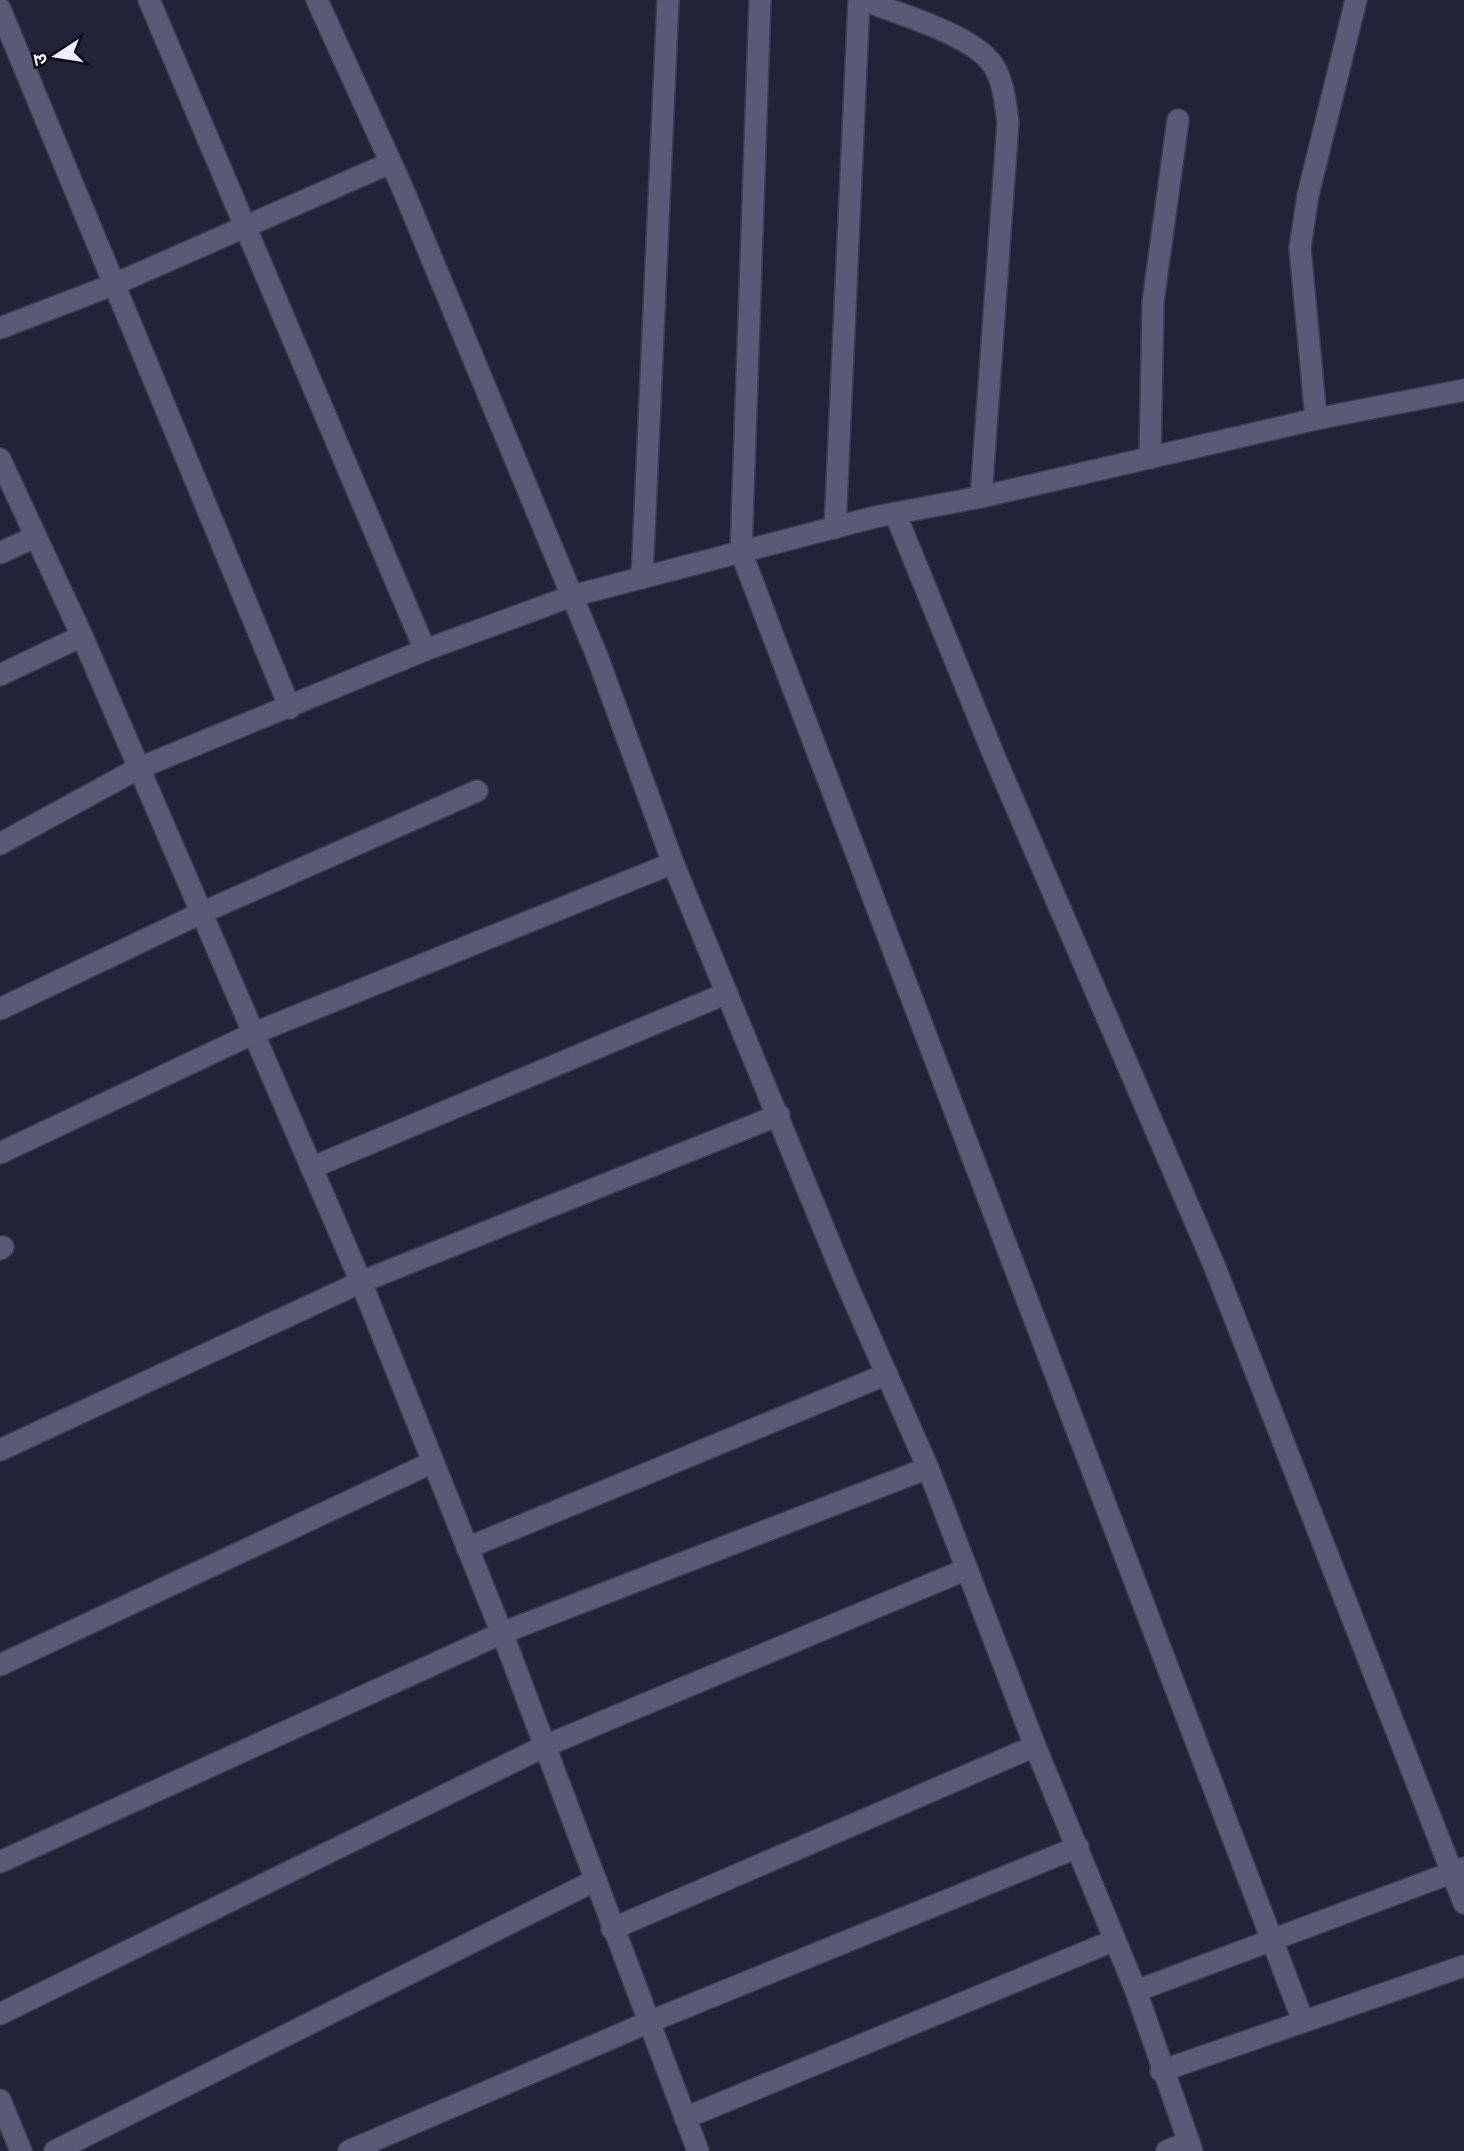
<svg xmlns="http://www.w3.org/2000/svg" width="1464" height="2151" font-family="Overpass,'Noto Sans Devanagari',sans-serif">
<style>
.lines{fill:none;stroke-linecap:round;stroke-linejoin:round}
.minor-casing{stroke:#3e3c51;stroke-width:24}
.minor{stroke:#595a75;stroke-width:21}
</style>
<rect width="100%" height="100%" fill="#222239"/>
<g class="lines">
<defs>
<g id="minor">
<path d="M149,0L425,650"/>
<path d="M317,0L402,187L597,656L673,863L845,1280L928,1468L1035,1746L1136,1991L1192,2151"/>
<path d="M760,0L741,552L1303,2021"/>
<path d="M864,0C900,15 972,34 993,65C1004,82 1005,103 1008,122L981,497"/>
<path d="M0,9L290,708"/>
<path d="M0,328L115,284L390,163"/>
<path d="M1316,419L1300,248L1308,195L1356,0"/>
<path d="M1150,458L1153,302L1178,120"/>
<path d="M0,459L82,636L361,1282L509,1651L698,2151"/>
<path d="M895,513L995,758L1214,1265L1464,1903"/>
<path d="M835,528L859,0"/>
<path d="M0,553L35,537"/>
<path d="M642,578L668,0"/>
<path d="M0,675L82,636"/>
<path d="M0,844L137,769L425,650L572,596L875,517L981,497L1316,419L1464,390"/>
<path d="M0,1009L199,914L477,791"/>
<path d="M0,1153L252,1034L673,863"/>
<path d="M311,1168L727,993"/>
<path d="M0,1249L3,1247"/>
<path d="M0,1450L361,1282L779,1115"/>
<path d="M467,1548L887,1374"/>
<path d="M0,1665L433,1462"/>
<path d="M0,1862L502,1633L928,1468"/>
<path d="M612,1929L1035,1746"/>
<path d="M1136,1991L1464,1868"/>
<path d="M0,2014L545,1746L967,1569"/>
<path d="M1161,2071L1464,1966"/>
<path d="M0,2100L21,2151"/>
<path d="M685,2118L1115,1940"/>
<path d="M55,2151L596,1880"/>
<path d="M349,2151L649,2022L1078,1847"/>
<path d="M1167,2151L1188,2142"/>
</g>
</defs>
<!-- minor casing -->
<use href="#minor" class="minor-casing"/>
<!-- minor -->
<use href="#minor" class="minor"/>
</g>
<!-- north arrow -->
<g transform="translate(56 56) rotate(258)" stroke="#0d0d17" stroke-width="5" paint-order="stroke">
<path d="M0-5L12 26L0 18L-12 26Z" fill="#edeefe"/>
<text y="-10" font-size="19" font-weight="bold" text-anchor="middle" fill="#edeefe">उ</text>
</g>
</svg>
